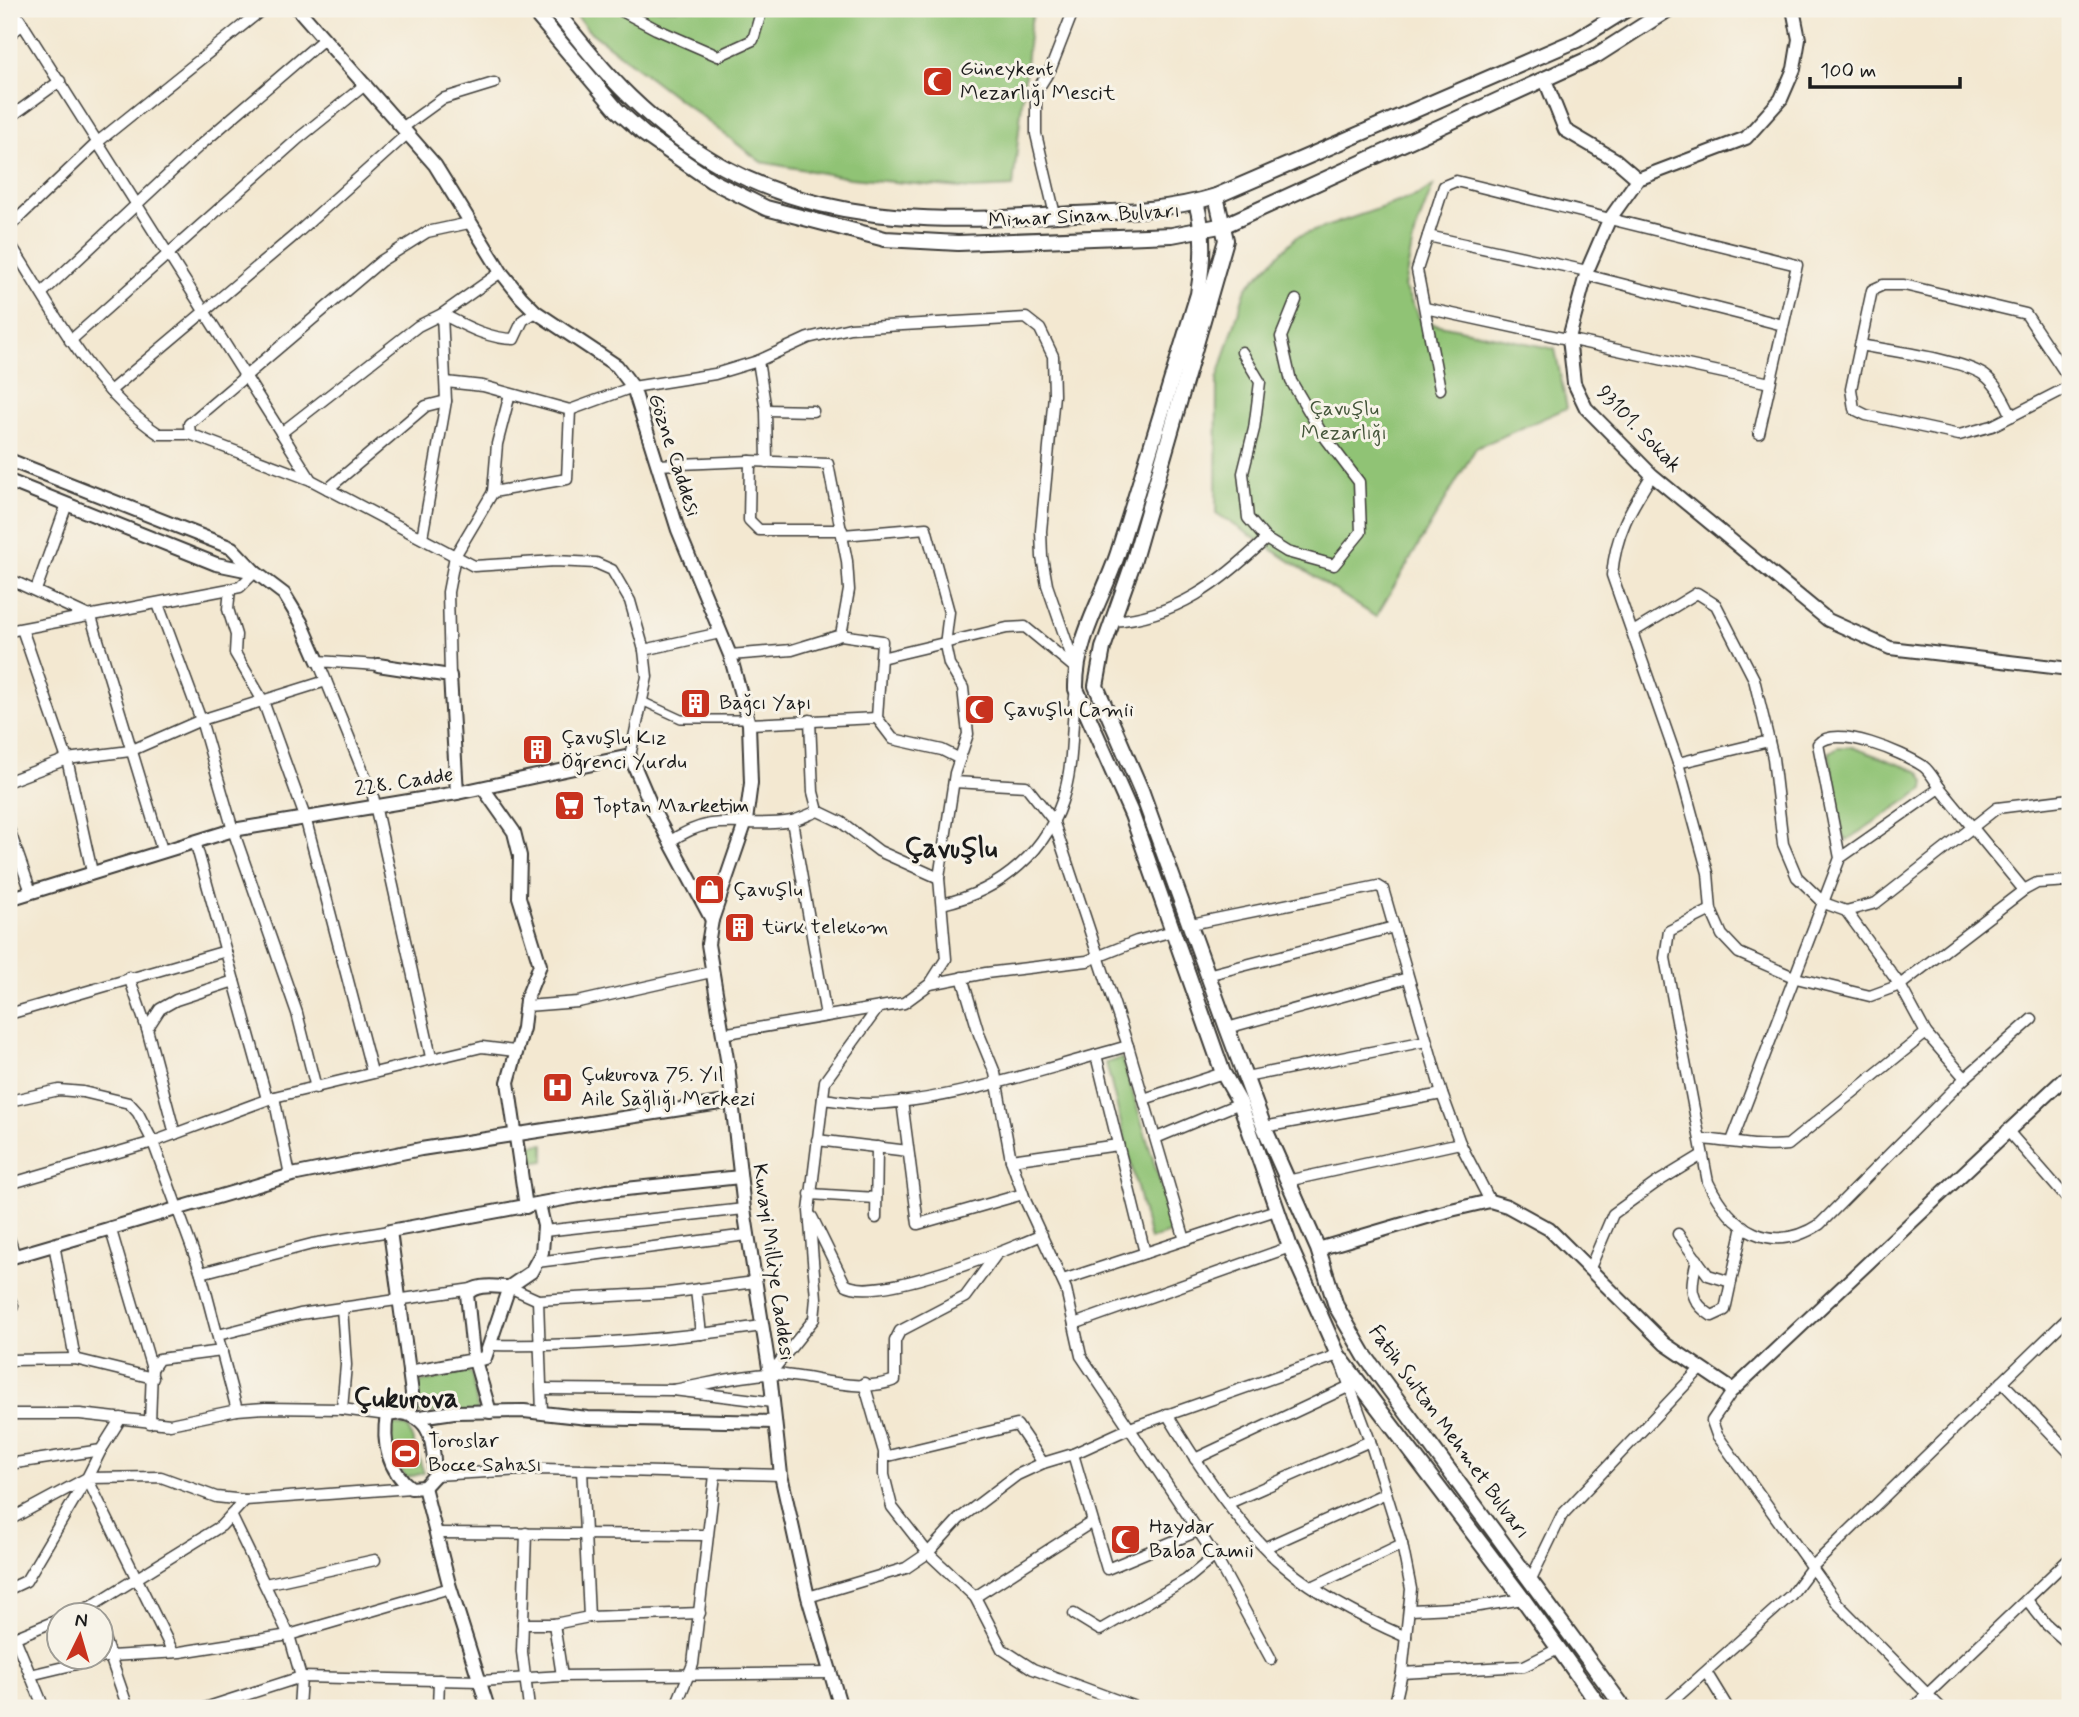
<svg xmlns="http://www.w3.org/2000/svg" width="2079" height="1717" font-family="Mynerve,sans-serif">
<style>
.green{fill:#90c374;stroke:#567048;stroke-width:2}
.lines{fill:none;stroke-linecap:round;stroke-linejoin:round}
.pedestrian-casing{stroke:#3c3b37;stroke-width:10}
.minor-casing{stroke:#3c3b37;stroke-width:13}
.tertiary-casing{stroke:#3c3b37;stroke-width:16}
.secondary-casing{stroke:#3c3b37;stroke-width:18}
.pedestrian{stroke:#fff;stroke-width:7}
.minor{stroke:#fff;stroke-width:10}
.tertiary{stroke:#fff;stroke-width:12}
.secondary{stroke:#fff;stroke-width:14}
.labels{text-anchor:middle;dominant-baseline:central;stroke-width:6;stroke-linejoin:round;paint-order:stroke}
.poi-label{font-size:21px;fill:#1c1c1c;stroke:#f7f3e8;text-anchor:start}
.street-label{font-size:21px;fill:#1c1c1c;stroke:#f7f3e8}
.park-label{font-size:21px;fill:#45563b;stroke:#f7f3e8}
.district-label{font-size:28px;font-weight:bold;fill:#1c1c1c;stroke:#f7f3e8}
</style>
<rect width="100%" height="100%" fill="#f7f3e8"/>
<filter id="ink" filterUnits="userSpaceOnUse"><feTurbulence type="fractalNoise" baseFrequency=".0143" numOctaves="2"/><feDisplacementMap in="SourceGraphic" scale="14" xChannelSelector="R" yChannelSelector="G"/><feConvolveMatrix kernelMatrix="1 2 1 2 8 2 1 2 1" color-interpolation-filters="sRGB"/></filter>
<filter id="wash" filterUnits="userSpaceOnUse"><feTurbulence type="fractalNoise" baseFrequency=".00686" numOctaves="4" result="noise"/><feDisplacementMap in="SourceGraphic" scale="28" xChannelSelector="R" yChannelSelector="G"/><feGaussianBlur stdDeviation="1.57" result="paint"/><feColorMatrix in="noise" values="0 0 0 0 0 0 0 0 0 0 0 0 0 0 0 0 0 1.4 0 .05"/><feComposite in="paint" operator="in"/></filter>
<g filter="url(#wash)">
<rect width="100%" height="100%" fill="#f3e8d1"/>
<!-- green -->
<g class="green">
<path d="M571,9H1034L1030,27L1013,187L972,189L850,178L761,162L588,30Z"/>
<path d="M1433,186L1414,235L1404,287L1421,321L1555,349L1567,408L1476,448L1376,617L1216,513L1217,380L1246,288L1296,237L1418,195Z"/>
<path d="M1838,747H1852L1920,772L1925,781L1924,789L1847,840L1842,835L1829,753Z"/>
<path d="M1122,1058L1175,1231L1150,1240L1106,1063Z"/>
<path d="M544,1144V1161L525,1164L523,1146Z"/>
<path d="M468,1371L472,1376L478,1412L417,1413L416,1388L419,1383Z"/>
<path d="M393,1424L408,1427L424,1473L405,1478L390,1447Z"/>
</g>
</g>
<g filter="url(#ink)">
<g class="lines">
<defs>
<path id="pedestrian" d="M644,702L681,719H748"/>
<g id="minor">
<path d="M13,9L311,480"/>
<path d="M618,9L656,29L718,56L753,40L762,9"/>
<path d="M9,35L23,24"/>
<path d="M9,118L60,81"/>
<path d="M402,128L442,99L494,83"/>
<path d="M1055,215L1036,134V92L1051,68L1074,9"/>
<path d="M9,227L99,141L263,9"/>
<path d="M1428,236L1587,271"/>
<path d="M9,242C53,309 90,388 159,434H190L311,480L474,566L555,561L596,563L612,570L630,601L644,650L647,677L630,756"/>
<path d="M1586,275L1783,325"/>
<path d="M42,293L198,147L325,38"/>
<path d="M1425,308L1770,383"/>
<path d="M70,341L299,138L366,84"/>
<path d="M1860,345C1891,351 1960,359 1984,375C1997,384 2005,402 2012,416"/>
<path d="M1242,352L1260,382L1254,429L1243,473L1248,518L1266,539L1287,552L1334,565L1361,532L1359,482L1321,432L1291,381L1281,337L1296,300"/>
<path d="M758,361L766,410L767,462"/>
<path d="M2070,376L2066,374L2026,314L1904,285H1883L1872,290L1851,389L1854,409L1866,415L1959,435L1992,426L2070,386"/>
<path d="M446,382L483,386L570,410L633,387L715,374L758,361L808,338L850,328L1026,318L1040,329L1053,356L1054,395L1041,531L1042,557L1047,585L1076,669"/>
<path d="M1440,389L1417,270L1444,186L1456,181L1797,265L1759,433"/>
<path d="M110,391L295,235L407,134"/>
<path d="M766,410L813,411"/>
<path d="M281,433L418,326L442,314C464,325 488,339 514,339L523,320L536,312"/>
<path d="M190,434L189,424L381,261L427,232L469,223"/>
<path d="M750,461L749,520L759,530H842"/>
<path d="M657,465L750,461L828,464L847,561L849,590L841,635"/>
<path d="M1652,475C1630,510 1616,532 1612,575L1678,763L1708,873L1711,910L1722,935L1739,953L1796,978L1870,996L1900,985L2024,890L2037,883L2070,881"/>
<path d="M328,489L426,406L446,401"/>
<path d="M493,492L497,444L510,394"/>
<path d="M843,535L926,528L949,612L945,645L949,664L963,688L968,734L955,773L939,878L946,959L930,984"/>
<path d="M422,538L446,401L442,314L501,272"/>
<path d="M9,579L91,617L162,850"/>
<path d="M230,589L228,609L236,635L235,653L263,701L305,817L372,1072"/>
<path d="M36,590L67,504"/>
<path d="M158,604L201,720L233,830L297,1013L316,1088"/>
<path d="M1112,621C1176,617 1221,582 1266,539"/>
<path d="M22,629L67,759L92,872"/>
<path d="M9,631L240,587L255,572"/>
<path d="M1633,632L1697,593L1716,605L1754,679L1773,758L1783,844L1797,877L1824,903L1846,911L1876,903L1997,808L2070,799"/>
<path d="M644,650L720,633"/>
<path d="M730,655L792,650L841,635L882,641L877,718L893,739L942,750L960,759"/>
<path d="M881,658L1007,628L1025,627L1075,668"/>
<path d="M378,665L318,661L373,796L431,1057"/>
<path d="M450,676L448,592L455,556L493,492L567,479L570,410"/>
<path d="M810,720L813,792L818,811"/>
<path d="M749,724L877,718"/>
<path d="M1678,763L1769,741"/>
<path d="M9,781L67,759L130,751L201,720L326,681"/>
<path d="M954,782L1026,786L1053,820L1128,1046L1185,1240"/>
<path d="M1940,788L2024,890"/>
<path d="M792,821L826,1016"/>
<path d="M9,829L31,892"/>
<path d="M195,841L267,1099"/>
<path d="M669,842C718,809 742,830 792,821C800,819 810,814 818,811L841,822L879,851L939,878"/>
<path d="M942,904C1001,891 1049,851 1065,791C1074,759 1071,722 1076,689"/>
<path d="M1711,910L1669,931L1665,958L1708,1182C1731,1230 1771,1256 1820,1224L1965,1078L2032,1019"/>
<path d="M1846,911L1900,985L1926,1033L1965,1078"/>
<path d="M1191,924L1378,886L1383,889L1442,1094L1460,1143L1490,1201"/>
<path d="M1207,975L1394,927"/>
<path d="M129,977L147,1029L175,1134"/>
<path d="M962,977L979,1034L995,1073L1011,1160L1026,1202L1066,1289L1081,1356L1215,1556L1271,1659"/>
<path d="M526,1006L578,1002L711,972"/>
<path d="M9,1014L226,951"/>
<path d="M1227,1028L1408,978"/>
<path d="M147,1029L160,1009L176,1000L234,981"/>
<path d="M722,1034L904,1003L930,984L986,973L1087,961L1137,941L1173,931"/>
<path d="M1096,1055L1145,1253"/>
<path d="M1246,1077L1426,1041"/>
<path d="M274,1097L290,1175"/>
<path d="M823,1099C839,1101 855,1104 871,1104C951,1102 1050,1067 1128,1046"/>
<path d="M1144,1099L1223,1073"/>
<path d="M9,1101L59,1090L83,1092L129,1103L138,1113L153,1142L201,1273L237,1410"/>
<path d="M902,1101L918,1224L1023,1194"/>
<path d="M1264,1127L1442,1094"/>
<path d="M2007,1130L2070,1202"/>
<path d="M1156,1138L1240,1103"/>
<path d="M1701,1139C1730,1141 1759,1148 1788,1145L1926,1033"/>
<path d="M817,1140L908,1151"/>
<path d="M1732,1141L1840,858L1818,744C1837,724 1903,753 1923,766C1930,771 1935,781 1940,788L1840,858"/>
<path d="M1011,1160L1118,1145"/>
<path d="M1287,1181L1460,1143"/>
<path d="M9,1184L153,1142L274,1097L482,1047L515,1051"/>
<path d="M810,1194L876,1198"/>
<path d="M812,1217L845,1284C875,1304 1007,1250 1042,1235"/>
<path d="M876,1218L877,1147"/>
<path d="M110,1227L152,1369L150,1423"/>
<path d="M544,1231L744,1209"/>
<path d="M1678,1234L1708,1275L1731,1282L1743,1226"/>
<path d="M9,1238L15,1256"/>
<path d="M54,1244L75,1359"/>
<path d="M1697,1259C1691,1286 1687,1300 1712,1316L1725,1310L1731,1282"/>
<path d="M537,1262L747,1235"/>
<path d="M1590,1268L1613,1214L1656,1183L1702,1155"/>
<path d="M201,1273L312,1244L390,1231"/>
<path d="M1063,1280L1276,1210"/>
<path d="M509,1287L538,1300L668,1293L755,1282"/>
<path d="M696,1290L701,1334"/>
<path d="M9,1297L13,1306L9,1315"/>
<path d="M538,1300L542,1413"/>
<path d="M342,1307L346,1365L342,1409"/>
<path d="M1074,1324L1290,1247"/>
<path d="M218,1335L300,1314L472,1289"/>
<path d="M491,1345C582,1347 672,1339 762,1326"/>
<path d="M9,1360L75,1359L153,1378"/>
<path d="M152,1369L159,1359L222,1351"/>
<path d="M770,1374L814,1319L816,1298L809,1211L825,1081L878,1008"/>
<path d="M2002,1382L2070,1453"/>
<path d="M864,1383L884,1452V1475L892,1507L928,1553L975,1597L1002,1649L1033,1669L1138,1708"/>
<path d="M542,1389L673,1390L772,1402"/>
<path d="M673,1390C704,1385 738,1375 770,1374C809,1374 858,1395 895,1380V1341L900,1331L965,1297L996,1255"/>
<path d="M1733,1390L1712,1421L1717,1435L1838,1604L1941,1708"/>
<path d="M9,1414H80L170,1424L237,1410L265,1408L342,1409L387,1415"/>
<path d="M1167,1414C1196,1462 1242,1531 1285,1567C1318,1595 1367,1620 1406,1637"/>
<path d="M1073,1454L1107,1569L1198,1531"/>
<path d="M884,1457L1017,1425L1043,1463"/>
<path d="M1195,1459L1350,1386"/>
<path d="M9,1464L101,1450L121,1418"/>
<path d="M582,1470L589,1617L700,1613"/>
<path d="M435,1475L542,1469L781,1475"/>
<path d="M1229,1503L1370,1441"/>
<path d="M231,1515L289,1635L301,1677L299,1708"/>
<path d="M9,1520L87,1478L101,1450"/>
<path d="M436,1533L706,1535"/>
<path d="M526,1533L522,1652L529,1708"/>
<path d="M1266,1547L1386,1493"/>
<path d="M1530,1581L1562,1515L1701,1368"/>
<path d="M265,1584L375,1560"/>
<path d="M1314,1586L1402,1544"/>
<path d="M9,1589L26,1581L87,1478"/>
<path d="M808,1597L906,1568L928,1553L959,1519L1017,1475L1043,1463L1073,1454L1130,1428L1338,1355L1370,1441L1402,1544L1411,1589L1402,1673L1394,1708"/>
<path d="M975,1597L1092,1522"/>
<path d="M2027,1600L2046,1624L2070,1645"/>
<path d="M1411,1610L1473,1607L1523,1599"/>
<path d="M1074,1614L1100,1630L1186,1580L1215,1556"/>
<path d="M68,1616L92,1606L221,1526L245,1500"/>
<path d="M523,1624H554L589,1617"/>
<path d="M554,1624L562,1676"/>
<path d="M102,1633L128,1708"/>
<path d="M15,1638L44,1708"/>
<path d="M9,1640L60,1619"/>
<path d="M173,1652L87,1478L161,1477L216,1497L245,1500L411,1488"/>
<path d="M1706,1672L1728,1708"/>
<path d="M1402,1673L1524,1666L1558,1649"/>
<path d="M30,1675L110,1656L180,1652L289,1635L450,1588"/>
<path d="M205,1708L301,1677L480,1681L562,1676L831,1673"/>
<path d="M438,1708L439,1680"/>
<path d="M675,1708L693,1664L715,1475"/>
<path d="M1665,1708L1791,1595L1812,1567L2070,1316"/>
<path d="M1913,1708L2070,1558"/>
</g>
<g id="tertiary">
<path d="M298,9L435,165L501,272L521,297L536,312L617,366L633,387L678,530L730,655L749,724L751,783L746,821L712,920L708,944L728,1065L744,1209L770,1374L781,1475L808,1597L841,1708"/>
<path d="M1793,9L1799,39L1794,69L1781,99L1746,138L1638,179L1609,220L1587,271L1569,338L1574,383L1586,408L1652,475L1828,620L1890,648L2070,669"/>
<path d="M1545,80L1565,130L1616,160L1638,179"/>
<path d="M9,460L232,548L255,572L284,594L301,622L318,661"/>
<path d="M9,481L216,564L255,572"/>
<path d="M378,665L450,676L457,793"/>
<path d="M483,788L514,832L520,856L519,897L540,965L526,1000L523,1028L508,1082L526,1207"/>
<path d="M9,899L233,830L457,793L630,756L654,812L712,920"/>
<path d="M1318,1249L1451,1210L1490,1201L1507,1206L1549,1229L1665,1344L1733,1390L2070,1073"/>
<path d="M9,1258L292,1175L421,1149L733,1101"/>
<path d="M409,1372L485,1358L509,1287L531,1272L542,1252L544,1226L539,1204"/>
<path d="M490,1412L473,1354L467,1294C477,1283 495,1287 509,1287"/>
<path d="M401,1413C434,1417 433,1447 435,1475L424,1487L411,1488C388,1470 382,1442 387,1415Z"/>
<path d="M410,1414L412,1393L390,1231L607,1191L740,1177"/>
<path d="M420,1417L454,1412L524,1411L588,1418L774,1422"/>
<path d="M424,1487L449,1584L488,1708"/>
</g>
<g id="secondary">
<path d="M532,9L617,110L644,134L712,181L766,208L885,239L958,243L1172,235L1225,225L1597,55L1669,9"/>
<path d="M554,9C578,39 602,70 630,97C752,215 882,226 1043,216C1100,212 1161,213 1216,196L1577,40L1627,9"/>
<path d="M1216,196L1226,240L1133,563L1103,648L1096,686L1141,790L1227,1028L1264,1127L1318,1249L1336,1306L1365,1356L1624,1708"/>
<path d="M1196,202C1205,234 1203,262 1198,294C1171,381 1145,467 1118,553C1103,599 1075,639 1076,689L1132,815L1223,1073L1240,1103L1290,1247L1338,1355L1523,1599L1601,1708"/>
</g>
</defs>
<!-- pedestrian casing -->
<use href="#pedestrian" class="pedestrian-casing"/>
<!-- minor casing -->
<use href="#minor" class="minor-casing"/>
<!-- tertiary casing -->
<use href="#tertiary" class="tertiary-casing"/>
<!-- secondary casing -->
<use href="#secondary" class="secondary-casing"/>
<!-- pedestrian -->
<use href="#pedestrian" class="pedestrian"/>
<!-- minor -->
<use href="#minor" class="minor"/>
<!-- tertiary -->
<use href="#tertiary" class="tertiary"/>
<!-- secondary -->
<use href="#secondary" class="secondary"/>
</g>
</g>
<!-- icons -->
<defs>
<symbol id="mosque-square" viewBox="-11 -11 22 22"><rect x="-9" y="-9" width="18" height="18" rx="4" fill="#c8321e" stroke="#f7f3e8"/><path d="M3.5-4.9A6 6 0 1 0 3.5 4.9A5 5 0 1 1 3.5-4.9Z" fill="#fff"/></symbol>
<symbol id="building-square" viewBox="-11 -11 22 22"><rect x="-9" y="-9" width="18" height="18" rx="4" fill="#c8321e" stroke="#f7f3e8"/><path d="M-4-6H4V6H1V3H-1V6H-4ZM-2.5-4.3h1.7v1.8h-1.7ZM.8-4.3h1.7v1.8H.8ZM-2.5-1h1.7V.8h-1.7ZM.8-1h1.7V.8H.8Z" fill="#fff"/></symbol>
<symbol id="supermarket-square" viewBox="-11 -11 22 22"><rect x="-9" y="-9" width="18" height="18" rx="4" fill="#c8321e" stroke="#f7f3e8"/><path d="M-6-5.5h2.5l.6 2H6L4.5 2H-2.5L-4.4-4H-6ZM-1.5 3.2a1.3 1.3 0 1 0 .1 0ZM3 3.2a1.3 1.3 0 1 0 .1 0Z" fill="#fff"/></symbol>
<symbol id="shop-square" viewBox="-11 -11 22 22"><rect x="-9" y="-9" width="18" height="18" rx="4" fill="#c8321e" stroke="#f7f3e8"/><path d="M-5-2.5h2.3a2.7 3.5 0 0 1 5.4 0H5L5.5 6h-11ZM-1.5-2.5h3a1.5 2.3 0 0 0-3 0Z" fill="#fff"/></symbol>
<symbol id="hospital-square" viewBox="-11 -11 22 22"><rect x="-9" y="-9" width="18" height="18" rx="4" fill="#c8321e" stroke="#f7f3e8"/><path d="M-5-5h3v3.5h4V-5h3V5h-3V1.5h-4V5h-3Z" fill="#fff"/></symbol>
<symbol id="stadium-square" viewBox="-11 -11 22 22"><rect x="-9" y="-9" width="18" height="18" rx="4" fill="#c8321e" stroke="#f7f3e8"/><path d="M0-5a6.5 5 0 1 0 0 10a6.5 5 0 1 0 0-10ZM-3.5-1.8h7v3.6h-7Z" fill="#fff"/></symbol>
</defs>
<g fill-rule="evenodd">
<use href="#mosque-square" x="920" y="64" width="35" height="35"/>
<use href="#building-square" x="678" y="686" width="35" height="35"/>
<use href="#mosque-square" x="962" y="692" width="35" height="35"/>
<use href="#building-square" x="520" y="732" width="35" height="35"/>
<use href="#supermarket-square" x="552" y="788" width="35" height="35"/>
<use href="#shop-square" x="692" y="872" width="35" height="35"/>
<use href="#building-square" x="722" y="910" width="35" height="35"/>
<use href="#hospital-square" x="540" y="1070" width="35" height="35"/>
<use href="#stadium-square" x="388" y="1436" width="35" height="35"/>
<use href="#mosque-square" x="1108" y="1522" width="35" height="35"/>
</g>
<g class="labels">
<!-- poi labels -->
<g class="poi-label">
<text x="960" y="69">Güneykent<tspan x="960" dy="24">Mezarlığı Mescit</tspan></text>
<text x="719" y="703">Bağcı Yapı</text>
<text x="1003" y="710">Çavuşlu Camii</text>
<text x="561" y="738">Çavuşlu Kız<tspan x="561" dy="24">Öğrenci Yurdu</tspan></text>
<text x="593" y="806">Toptan Marketim</text>
<text x="733" y="890">Çavuşlu</text>
<text x="762" y="927">türk telekom</text>
<text x="581" y="1075">Çukurova 75. Yıl<tspan x="581" dy="24">Aile Sağlığı Merkezi</tspan></text>
<text x="428" y="1441">Toroslar<tspan x="428" dy="24">Bocce Sahası</tspan></text>
<text x="1149" y="1527">Haydar<tspan x="1149" dy="24">Baba Camii</tspan></text>
</g>
<!-- street labels -->
<g class="street-label">
<text transform="translate(1084 216) rotate(-3)">Mimar Sinan Bulvarı</text>
<text transform="translate(1639 429) rotate(46)">93101. Sokak</text>
<text transform="translate(674 455) rotate(72)">Gözne Caddesi</text>
<text transform="translate(404 782) rotate(-9)">228. Cadde</text>
<text transform="translate(773 1262) rotate(82)">Kuvayi Milliye Caddesi</text>
<text transform="translate(1449 1432) rotate(54)">Fatih Sultan Mehmet Bulvarı</text>
</g>
<!-- park labels -->
<g class="park-label">
<text x="1344" y="409">Çavuşlu<tspan x="1344" dy="24">Mezarlığı</tspan></text>
</g>
<!-- district labels -->
<g class="district-label">
<text x="951" y="849">Çavuşlu</text>
<text x="406" y="1399">Çukurova</text>
</g>
</g>
<!-- margin -->
<rect width="2079" height="1717" fill="none" stroke="#f7f3e8" stroke-width="35"/>
<!-- north arrow -->
<g transform="translate(80 1636) rotate(5)"><circle r="33" fill="#f7f3e8" stroke="#9f9d96" stroke-width="2"/>
<path d="M0-5L12 26L0 18L-12 26Z" fill="#c8321e"/>
<text y="-10" font-size="19" font-weight="bold" text-anchor="middle" fill="#1c1c1c">N</text>
</g>
<!-- scale -->
<path d="M1810 77v10h150v-10" fill="none" stroke="#1c1c1c" stroke-width="3.5"/>
<text x="1820" y="77" font-size="21" fill="#1c1c1c" stroke="#f7f3e8" stroke-width="5" paint-order="stroke">100 m</text>
</svg>
